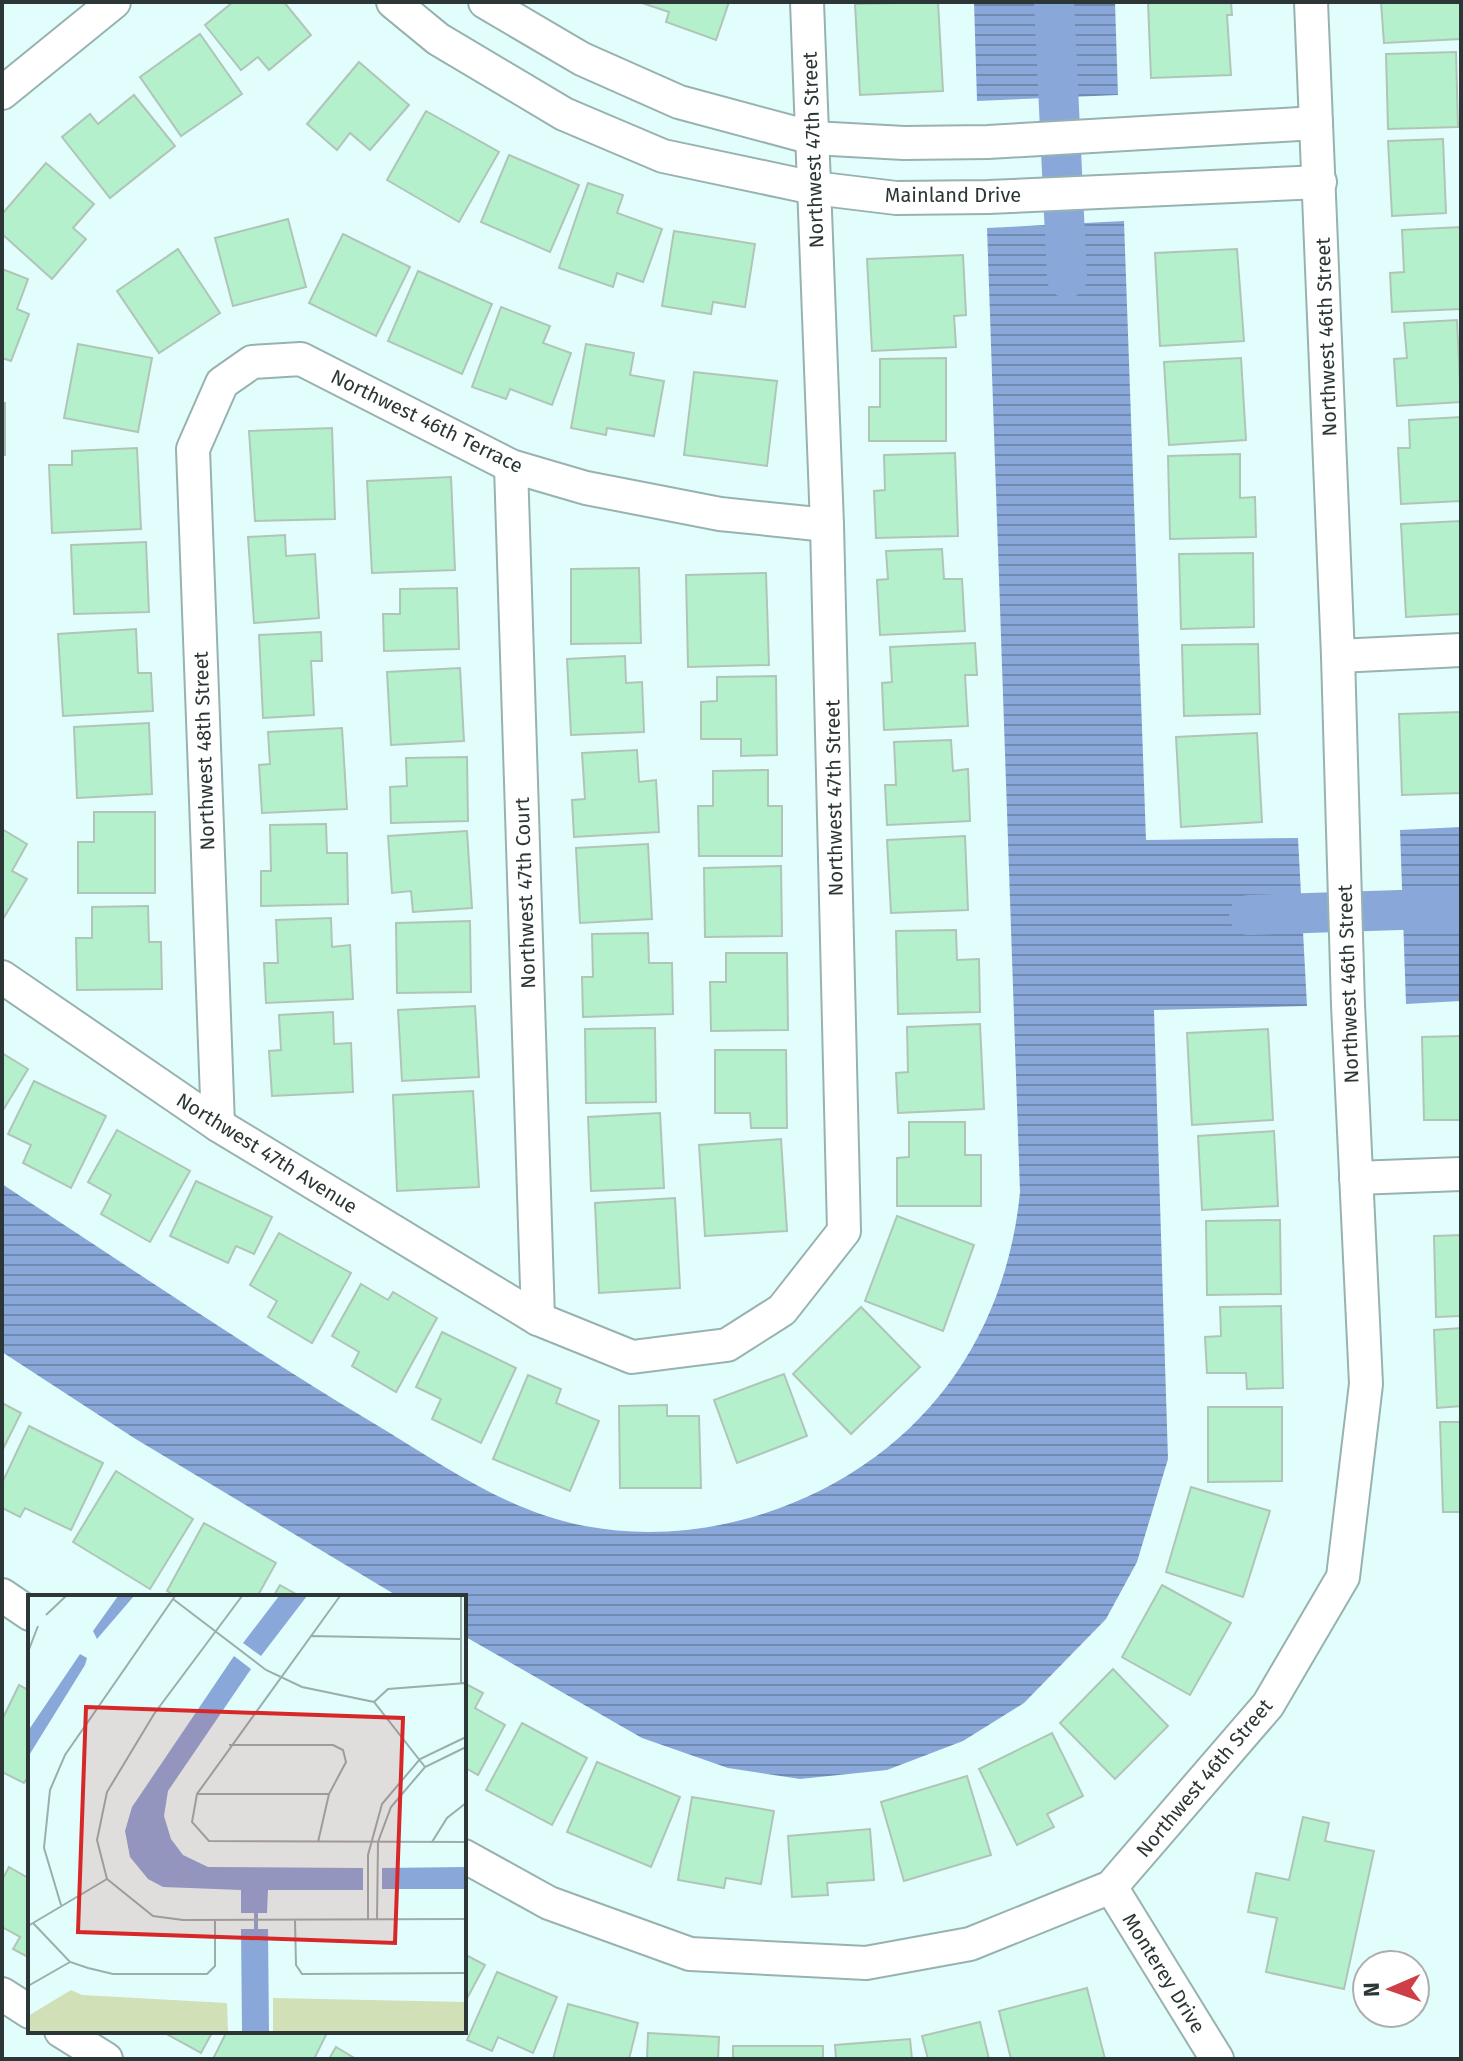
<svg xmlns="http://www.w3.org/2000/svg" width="1463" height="2061" font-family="'Fira Sans',sans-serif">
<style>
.water{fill:url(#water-rules)}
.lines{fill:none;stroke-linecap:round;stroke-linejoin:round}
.canal{stroke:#89a8d9;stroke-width:40}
.building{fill:#b4f0cc;stroke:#b0c5b8;stroke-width:2}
.minor-casing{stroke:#98b2b0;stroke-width:36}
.minor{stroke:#fff;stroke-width:32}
.labels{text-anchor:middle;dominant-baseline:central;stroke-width:8;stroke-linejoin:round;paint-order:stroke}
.street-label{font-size:20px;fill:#2c3636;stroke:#fff}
.inset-river{fill:none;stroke:#89a8d9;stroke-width:4}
.inset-road{fill:none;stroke:#99aead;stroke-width:2}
.view{fill:#d62828;fill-opacity:0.15;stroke:#d62828;stroke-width:4}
.inset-edge{fill:none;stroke:#2c3636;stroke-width:4}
</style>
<defs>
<pattern id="water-rules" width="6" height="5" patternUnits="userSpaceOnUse" patternTransform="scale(2)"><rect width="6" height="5" fill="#89a8d9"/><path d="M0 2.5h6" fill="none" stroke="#708ab1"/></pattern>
</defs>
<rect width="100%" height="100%" fill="#e2fefc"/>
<!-- water -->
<g class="water">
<path d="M974,2H1115L1118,95L977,101Z"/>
<path d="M1124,221L1146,840L1298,838L1307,1006L1154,1010L1168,1459L1137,1562L1106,1619L1024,1703L963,1741L887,1770L800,1779L728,1768L642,1738L464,1636V1597H399L134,1438L2,1352V1184C126,1265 248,1348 375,1424C441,1464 508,1512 585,1526C686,1545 793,1517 875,1457C961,1394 1010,1298 1020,1192L987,228Z"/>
<path d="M1461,827V1001L1406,1004L1400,830Z"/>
</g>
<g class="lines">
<!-- canal -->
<g class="canal">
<path d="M1054,2L1067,278"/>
<path d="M1249,915L1461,908"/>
</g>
</g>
<!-- building -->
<g class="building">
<path d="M233,2H284L311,35L269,70L258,57L241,70L205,25Z"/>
<path d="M729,2L716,40L666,22L669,12L642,3Z"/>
<path d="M938,2L943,91L860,95L855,4Z"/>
<path d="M1148,2H1231L1232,15H1227L1231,75L1151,78Z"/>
<path d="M1381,2H1461V39L1384,43Z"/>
<path d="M200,34L242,94L181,136L140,77Z"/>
<path d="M1456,52L1458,127L1388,129L1386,54Z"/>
<path d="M359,62L409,105L370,150L350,133L337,150L307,124Z"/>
<path d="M134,95L175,146L110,198L62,137L90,114L98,124Z"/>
<path d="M426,111L499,152L459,222L387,180Z"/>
<path d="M1443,139L1446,213L1392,216L1388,141Z"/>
<path d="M509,155L579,185L550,252L481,222Z"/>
<path d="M46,163L94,204L73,228L86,239L52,279L2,234V214Z"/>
<path d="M588,183L623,195L617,213L662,229L643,282L617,273L613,287L559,268Z"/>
<path d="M288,219L306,287L233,306L215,238Z"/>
<path d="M1461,227V309L1392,312L1390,273L1404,272L1402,230Z"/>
<path d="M674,231L755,244L745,307L713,302L711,314L662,306Z"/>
<path d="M343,234L410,267L376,336L309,303Z"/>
<path d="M178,249L220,313L159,353L117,291Z"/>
<path d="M1237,249L1244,341L1160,346L1155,253Z"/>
<path d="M963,255L966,315L954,316L956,347L872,351L867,259Z"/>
<path d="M2,269L28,279L17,309L29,314L11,361L2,358Z"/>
<path d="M418,271L492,304L462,374L388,341Z"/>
<path d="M501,307L550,326L543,343L571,353L552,405L510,389L506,399L472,387Z"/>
<path d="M1457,320L1461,402L1397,406L1394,359L1407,358L1404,323Z"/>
<path d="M78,344L152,358L138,432L64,418Z"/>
<path d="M586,344L634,353L630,375L664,381L654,436L607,428L606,435L571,428Z"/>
<path d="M946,358V441H869V407H880V359Z"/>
<path d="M1241,358L1246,440L1169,445L1164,362Z"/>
<path d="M694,372L777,381L767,466L684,455Z"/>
<rect x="2" y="403" width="3" height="52"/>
<path d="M1461,417V501L1401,504L1398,448H1410L1409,420Z"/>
<path d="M332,428L335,519L255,521L249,431Z"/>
<path d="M137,448L141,529L52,533L49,465H72V451Z"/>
<path d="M955,453L958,536L876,538L874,491L885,490L884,455Z"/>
<path d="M1240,454V498L1255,497L1256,537L1170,539L1168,456Z"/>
<path d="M451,477L455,570L372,573L367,481Z"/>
<path d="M1461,521V614L1406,617L1401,524Z"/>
<path d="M285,535L286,556L315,554L319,618L254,623L248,537Z"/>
<path d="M146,542L149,612L74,614L71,545Z"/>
<path d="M942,549L944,579H962L965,631L880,635L877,580L888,579L886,551Z"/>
<path d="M1253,553L1254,627L1181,629L1179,554Z"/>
<path d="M639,568L641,643L571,644V569Z"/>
<path d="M766,573L769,665L688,667L686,575Z"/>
<path d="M457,588L459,649L384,651L383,614H400V589Z"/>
<path d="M136,629L138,673H151L153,711L63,716L58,634Z"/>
<path d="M321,632L322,661H311L314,715L263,718L259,635Z"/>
<path d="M975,643L977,675H965L968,726L884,730L882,683L892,682L890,647Z"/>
<path d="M1258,644L1260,714L1184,716L1182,645Z"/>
<path d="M625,656L626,683L642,682L644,732L571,735L567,659Z"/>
<path d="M460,668L464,741L391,745L387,672Z"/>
<path d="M776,676L777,755L741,756V739H701V702L717,701V677Z"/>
<path d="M1461,712V793L1402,795L1399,714Z"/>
<path d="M149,723L152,794L77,798L74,727Z"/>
<path d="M342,728L347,809L262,813L259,765L270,764L268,732Z"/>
<path d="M1257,733L1262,822L1181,827L1176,737Z"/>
<path d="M951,740L953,771L968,769L970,821L887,825L885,785H896L894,742Z"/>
<path d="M637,750L639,782L656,780L659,832L574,837L572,800L585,799L582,753Z"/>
<path d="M467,757L468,821L391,823L390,787L407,786L406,758Z"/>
<path d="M768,770V806H782V856H699L698,806H713V771Z"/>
<path d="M94,812H155V893H78V842H94Z"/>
<path d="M326,824L327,853H347L348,904L261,906V871H271L270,825Z"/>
<path d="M2,829L27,844L12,871L27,879L3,919Z"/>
<path d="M467,831L472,908L413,912L411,891L392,893L388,836Z"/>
<path d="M965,836L968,910L891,913L887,840Z"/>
<path d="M648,844L652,919L580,923L576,848Z"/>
<path d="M781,866L782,936L705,937L704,868Z"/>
<path d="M148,906L149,942H161L162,989L77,990L76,938H92V907Z"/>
<path d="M331,918L332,947L350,945L353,999L266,1003L264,963H278L276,920Z"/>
<path d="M470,921L471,992L397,993L396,923Z"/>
<path d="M956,930L957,960L979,959L980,1012L898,1014L896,931Z"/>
<path d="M648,933L649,963H672L673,1014L583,1017L582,977H593L592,934Z"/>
<path d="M726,953H787L788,1030L711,1031L710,982H726Z"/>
<path d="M475,1006L479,1077L402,1081L398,1010Z"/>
<path d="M333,1012L334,1044L351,1043L353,1092L272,1096L269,1051L281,1050L279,1015Z"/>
<path d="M980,1024L984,1109L898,1113L896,1073L908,1072L907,1027Z"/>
<path d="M655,1028L656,1102L586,1103L585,1029Z"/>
<path d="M1268,1029L1273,1120L1192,1125L1187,1033Z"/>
<path d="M1461,1036V1120H1424L1422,1037Z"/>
<path d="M715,1050H786L787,1128H751L750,1113H715Z"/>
<path d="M2,1053L28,1069L2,1112Z"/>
<path d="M34,1081L106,1116L71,1188L23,1163L31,1145L8,1134Z"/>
<path d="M473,1091L479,1187L397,1191L393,1095Z"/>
<path d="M660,1113L664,1188L591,1191L588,1117Z"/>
<path d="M909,1122H965V1155H981V1206H897V1158L909,1157Z"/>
<path d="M117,1130L190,1171L150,1242L101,1214L111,1195L88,1182Z"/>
<path d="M1274,1131L1278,1206L1202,1210L1198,1136Z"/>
<path d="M781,1139L787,1231L705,1236L699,1145Z"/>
<path d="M196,1181L272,1217L254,1254L236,1246L228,1263L170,1236Z"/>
<path d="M675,1198L680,1288L599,1293L595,1203Z"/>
<path d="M897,1216L974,1245L943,1331L865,1301Z"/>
<path d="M1280,1220L1281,1294L1207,1295L1206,1221Z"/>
<path d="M279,1233L351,1273L312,1343L268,1317L277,1301L250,1285Z"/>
<path d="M1461,1235V1316L1436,1317L1434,1236Z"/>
<path d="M361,1284L388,1300L393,1292L437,1318L396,1392L352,1366L359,1352L332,1336Z"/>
<path d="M1281,1306L1283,1388L1247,1389L1246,1373H1207L1205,1337L1221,1336L1220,1307Z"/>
<path d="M861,1307L920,1367L851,1434L793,1374Z"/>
<path d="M1461,1328V1406L1437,1408L1434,1330Z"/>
<path d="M442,1332L516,1368L481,1443L432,1419L441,1399L416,1387Z"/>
<path d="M784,1374L807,1436L737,1463L714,1400Z"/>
<path d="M528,1375L561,1389L556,1403L599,1421L570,1491L493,1459Z"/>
<path d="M2,1403L21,1413L2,1451Z"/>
<path d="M667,1405V1416H699L701,1488H620L619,1406Z"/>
<path d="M1208,1407H1282V1481L1208,1482Z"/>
<path d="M1440,1422H1461V1512H1443Z"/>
<path d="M29,1426L103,1463L71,1530L25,1508L20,1517L2,1508V1483Z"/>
<path d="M116,1471L193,1519L150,1589L73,1542Z"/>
<path d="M1191,1487L1270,1511L1243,1597L1166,1572Z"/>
<path d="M204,1523L276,1563L257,1597H177L167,1591Z"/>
<path d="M280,1585L301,1597H273Z"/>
<path d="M1162,1585L1231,1623L1190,1695L1122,1657Z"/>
<path d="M1113,1669L1168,1726L1115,1779L1060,1723Z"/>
<path d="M464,1683L483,1693L475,1708L505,1725L478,1775L464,1767Z"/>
<path d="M19,1685L30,1691V1773L24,1783L2,1772V1720Z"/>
<path d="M522,1723L587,1758L552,1825L486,1790Z"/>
<path d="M1052,1733L1083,1796L1047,1814L1054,1827L1017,1845L979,1769Z"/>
<path d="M597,1762L680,1797L651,1867L567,1832Z"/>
<path d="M967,1776L991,1855L904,1881L881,1802Z"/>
<path d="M692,1797L774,1811L761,1884L726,1878L724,1888L678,1880Z"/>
<path d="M1303,1817L1329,1823L1325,1841L1374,1851L1344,1989L1266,1972L1277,1918L1248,1912L1256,1873L1289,1880Z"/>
<path d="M870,1829L874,1880L827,1883L828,1895L792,1897L788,1836Z"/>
<path d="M9,1867L30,1879V1958L13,1949L20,1937L2,1927V1880Z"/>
<path d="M464,1954L485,1965L464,2004Z"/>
<path d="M497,1972L557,1997L533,2053L498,2037L492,2051L467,2040Z"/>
<path d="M1087,1988L1105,2059H1011L999,2011Z"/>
<path d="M568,2004L638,2023L629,2059H553Z"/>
<path d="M980,2022L989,2059H928L922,2036Z"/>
<path d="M161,2031H213L201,2053Z"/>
<path d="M227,2031H328L314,2059H213Z"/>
<path d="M648,2033L719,2037L718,2059H647Z"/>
<path d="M910,2039L912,2059H836L835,2045Z"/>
<rect x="733" y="2046" width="90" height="13"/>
<path d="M336,2047L356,2059H329Z"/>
</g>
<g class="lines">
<defs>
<g id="minor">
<path d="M393,2L438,39L564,114L663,156L814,188L896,198L988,197L1320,182"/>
<path d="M485,2L582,59L679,102L813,138L904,143L988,142L1316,123"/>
<path d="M2,93L114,2"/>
<path d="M511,466L538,1319"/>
<path d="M1338,656L1461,650"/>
<path d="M2,977L218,1125L538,1319L632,1357L727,1345L782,1310L844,1231L827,525L807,2"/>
<path d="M218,1125L193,449L222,383L252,362L301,359L511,466L586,488L720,514L827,525"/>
<path d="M1356,1178L1461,1174"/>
<path d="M2,1595L30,1614"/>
<path d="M464,1856L549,1903L690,1954L866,1963L970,1944L1111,1887L1268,1705L1343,1577L1366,1384L1348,1005L1338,656L1311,2"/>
<path d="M1111,1887L1217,2059"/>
<path d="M2,1994L30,2012"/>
<path d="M61,2031L106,2059"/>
</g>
</defs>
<!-- minor casing -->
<use href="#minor" class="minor-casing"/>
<!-- minor -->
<use href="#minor" class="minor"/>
</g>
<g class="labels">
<!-- street labels -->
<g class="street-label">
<text transform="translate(813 150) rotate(-92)">Northwest 47th Street</text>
<text x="953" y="195">Mainland Drive</text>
<text transform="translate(1326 337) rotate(-92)">Northwest 46th Street</text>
<text transform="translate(427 421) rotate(26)">Northwest 46th Terrace</text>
<text transform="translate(204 751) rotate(-92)">Northwest 48th Street</text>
<text transform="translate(834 798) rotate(-91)">Northwest 47th Street</text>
<text transform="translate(525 893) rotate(-92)">Northwest 47th Court</text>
<text transform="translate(1348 984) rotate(-92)">Northwest 46th Street</text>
<text transform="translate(267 1153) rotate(32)">Northwest 47th Avenue</text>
<text transform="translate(1204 1778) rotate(-50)">Northwest 46th Street</text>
<text transform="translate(1164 1973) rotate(58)">Monterey Drive</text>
</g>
</g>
<!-- overview -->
<g transform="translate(28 1595)">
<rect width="438" height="438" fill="#e2fefc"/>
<path d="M43,395L54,400L199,408L200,437H0V421ZM245,403L438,407V437H245Z" fill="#d2e0b8"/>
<path d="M90,1H106L69,44L65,36ZM251,1H279L233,61L215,48ZM52,59L59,63L57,70L0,162V136ZM206,61L223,74L140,196L136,221L143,244L155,260L180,272L335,273V295H240L239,318H213V295L135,292L120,284L102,262L97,236L104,212ZM438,272V294H354V273ZM213,334H240L241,437H214Z" fill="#89a8d9"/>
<path class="inset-river" d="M228,313V341"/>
<path class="inset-road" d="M214,1L126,119L79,197L69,245L79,284L125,321L155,325L438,324M312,1L169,199L164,227L181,246L438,247M433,1V89M145,4L238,75L274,92L346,107L397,172M18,20L38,1M282,41L433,44M0,57L10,31M346,107L360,94L438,88M201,150H305L315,155L318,167L301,199L290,247M169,199H301M404,247L419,223L438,208M33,310L16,253L22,195L37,160L147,1M349,324L350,247L363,212L397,172L438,152M267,325L268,370L274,379L438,378M340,325V260L354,209L392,164L438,142M5,328L42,367L60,373L85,379H179L187,371V325M0,331L79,284M0,391L42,367"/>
<path class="view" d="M58,112L375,123L367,348L50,337Z"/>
<rect width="438" height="438" class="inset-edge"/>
</g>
<!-- border -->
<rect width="1463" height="2061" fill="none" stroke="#2c3636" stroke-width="8"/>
<!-- north arrow -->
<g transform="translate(1391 1989) rotate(268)"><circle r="38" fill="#ffffff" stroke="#abafaf" stroke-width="2"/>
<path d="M0-6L14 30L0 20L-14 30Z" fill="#ce3e46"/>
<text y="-12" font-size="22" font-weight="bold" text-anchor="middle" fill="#2c3636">N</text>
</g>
</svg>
